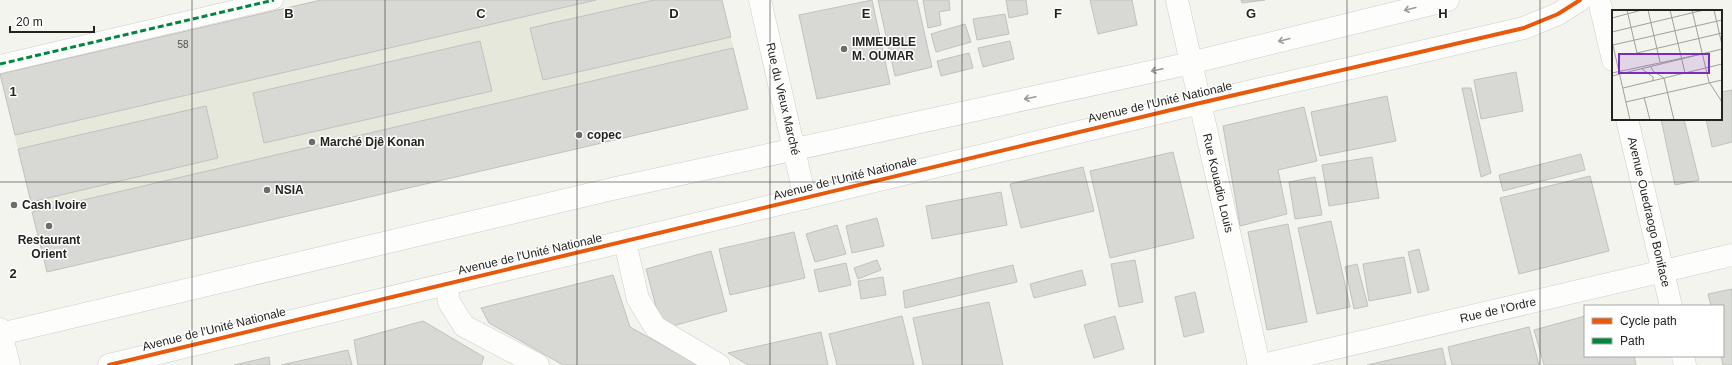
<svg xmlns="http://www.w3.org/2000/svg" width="1732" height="365" font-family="Arial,sans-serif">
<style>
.built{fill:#e7e8dc}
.building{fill:#d8d9d5;stroke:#c0c2be}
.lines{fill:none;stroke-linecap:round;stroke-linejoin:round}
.pedestrian-casing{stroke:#cdceca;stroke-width:19}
.minor-casing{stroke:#cdceca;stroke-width:23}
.tertiary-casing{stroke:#cdceca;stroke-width:23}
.pedestrian{stroke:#fdfdfc;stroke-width:18}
.minor{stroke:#fdfdfc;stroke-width:22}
.tertiary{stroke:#fdfdfc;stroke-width:22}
.quiet{stroke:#00873e;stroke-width:3;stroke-dasharray:6 3;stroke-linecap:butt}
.cycleway-casing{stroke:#fff;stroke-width:6}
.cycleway{stroke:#e8590c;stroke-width:4}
.oneway{stroke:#9b9b99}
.grid{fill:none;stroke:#232320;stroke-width:1;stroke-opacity:0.55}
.poi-dot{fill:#6c6c68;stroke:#fff;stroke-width:1.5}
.labels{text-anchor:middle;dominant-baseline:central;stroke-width:3;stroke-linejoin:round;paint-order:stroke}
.number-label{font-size:10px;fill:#50504d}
.poi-label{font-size:12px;font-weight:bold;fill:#232320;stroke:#fff;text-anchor:start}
.street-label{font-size:12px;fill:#232320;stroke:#fff}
.inset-road{fill:none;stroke:#a0a09c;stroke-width:1}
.view{fill:#7b2cbf;fill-opacity:0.15;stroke:#7b2cbf;stroke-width:2}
.inset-edge{fill:none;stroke:#232320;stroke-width:2}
.grid-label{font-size:13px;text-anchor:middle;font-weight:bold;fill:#232320;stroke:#fff;stroke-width:3;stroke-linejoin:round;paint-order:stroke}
</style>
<rect width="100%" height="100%" fill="#f3f4ee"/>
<!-- built -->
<path class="built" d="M321,0H722L748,109L47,272L0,74Z"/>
<!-- building -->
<g class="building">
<path d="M321,0H596L15,135L0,74Z"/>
<path d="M654,0H722L731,37L543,80L530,28Z"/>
<path d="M872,0L890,84L817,99L799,15Z"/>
<path d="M878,0H917L932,67L895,76Z"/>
<path d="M923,0H949L950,10L939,12L941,25L928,28Z"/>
<path d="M1006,0H1026L1028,14L1009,18Z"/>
<path d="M1090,0H1132L1137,25L1098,34Z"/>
<path d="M1241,0H1265L1242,3Z"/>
<path d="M1005,14L1009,34L977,40L973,19Z"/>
<path d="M965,24L971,42L936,52L931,34Z"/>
<path d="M480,41L492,91L264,143L253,93Z"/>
<path d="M1010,41L1014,59L983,67L978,48Z"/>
<path d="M733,48L748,109L47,272L32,212Z"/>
<path d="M969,53L973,68L941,76L937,61Z"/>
<path d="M1516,72L1523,111L1481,119L1474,80Z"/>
<path d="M1462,88H1471L1491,173L1481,177Z"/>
<path d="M1732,90V142L1712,147L1706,119H1721V92Z"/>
<path d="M1387,96L1396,141L1320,156L1311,112Z"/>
<path d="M206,106L218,158L31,202L18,149Z"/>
<path d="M1304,107L1317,161L1278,170L1287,214L1240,226L1223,126Z"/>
<path d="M1661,119H1684L1699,180L1675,185Z"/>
<path d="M1173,152L1194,238L1110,258L1090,171Z"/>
<path d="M1581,154L1585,170L1503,191L1499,175Z"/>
<path d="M1372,157L1379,198L1329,206L1322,165Z"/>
<path d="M1083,167L1094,211L1021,228L1010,184Z"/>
<path d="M1590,176L1609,251L1519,274L1500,198Z"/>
<path d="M1315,177L1322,215L1295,219L1289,182Z"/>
<path d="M1001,192L1007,225L932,239L926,206Z"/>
<path d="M877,218L884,246L852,253L846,226Z"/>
<path d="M1331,221L1350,307L1317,314L1298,228Z"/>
<path d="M1288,224L1307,322L1267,330L1248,232Z"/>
<path d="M837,225L846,254L815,262L806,234Z"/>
<path d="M794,232L805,278L730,295L719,249Z"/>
<path d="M1419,249L1429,290L1418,293L1408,252Z"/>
<path d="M711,251L727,311L662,329L646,269Z"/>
<path d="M1404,257L1411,293L1369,301L1363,264Z"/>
<path d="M877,260L881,270L858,279L854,268Z"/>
<path d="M1135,260L1143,302L1119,307L1111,264Z"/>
<path d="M846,263L851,285L819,292L814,270Z"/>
<path d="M1357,264L1368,306L1354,309L1345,267Z"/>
<path d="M1013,265L1017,282L905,308L903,291Z"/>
<path d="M1082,270L1086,285L1034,298L1030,284Z"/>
<path d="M613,275L630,327L698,365H563L489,323L481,308Z"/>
<path d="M883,277L886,295L861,299L858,281Z"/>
<path d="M1732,289V365H1723L1721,356H1723V306H1711L1708,294Z"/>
<path d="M1195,292L1204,332L1184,337L1175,297Z"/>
<path d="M989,302L1003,365H923L913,318Z"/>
<path d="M902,316L914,365H837L829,334Z"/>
<path d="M1115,316L1124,349L1094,358L1084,325Z"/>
<path d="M1585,316V356H1634L1636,365H1544L1534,330Z"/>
<path d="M423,321L484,357L481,365H358L354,340Z"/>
<path d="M1529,327L1539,365H1452L1448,347Z"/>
<path d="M821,332L828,365H748L728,353Z"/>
<path d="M1442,348L1446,365H1367Z"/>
<path d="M348,350L352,365H281Z"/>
<path d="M269,357L270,365H234Z"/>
</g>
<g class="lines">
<defs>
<path id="pedestrian" d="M0,64L274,0"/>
<g id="minor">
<path d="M760,0L805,198"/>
<path d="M1177,0L1259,365"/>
<path d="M625,242L638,299L655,327L719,365"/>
<path d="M446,284L449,302L464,326L538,365"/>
<path d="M1263,365L1732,255"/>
</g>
<g id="tertiary">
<path d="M1599,0L1613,60"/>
<path d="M1627,119L1671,306"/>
<path d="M0,329L9,365"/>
<path d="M0,334L612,189L1182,65L1448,0"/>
<path d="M1683,356L1685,365"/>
<path d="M109,365L1200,103L1524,28L1558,14L1580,0"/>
</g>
</defs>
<!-- pedestrian casing -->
<use href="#pedestrian" class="pedestrian-casing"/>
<!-- minor casing -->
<use href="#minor" class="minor-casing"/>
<!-- tertiary casing -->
<use href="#tertiary" class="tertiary-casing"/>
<!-- pedestrian -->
<use href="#pedestrian" class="pedestrian"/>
<!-- minor -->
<use href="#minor" class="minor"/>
<!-- tertiary -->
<use href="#tertiary" class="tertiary"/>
<!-- quiet -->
<path class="quiet" d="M0,64L274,0"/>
<defs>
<path id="cycleway" d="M109,365L1200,103L1524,28L1558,14L1580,0"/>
</defs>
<!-- cycleway casing -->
<use href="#cycleway" class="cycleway-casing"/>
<!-- cycleway -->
<use href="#cycleway" class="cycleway"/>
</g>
<!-- one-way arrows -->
<defs><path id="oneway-shaft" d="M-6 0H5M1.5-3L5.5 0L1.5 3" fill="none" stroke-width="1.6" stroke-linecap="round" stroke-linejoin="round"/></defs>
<g class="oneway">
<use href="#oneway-shaft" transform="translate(1410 9) rotate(166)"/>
<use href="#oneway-shaft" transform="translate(1284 40) rotate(166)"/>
<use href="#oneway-shaft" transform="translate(1157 70) rotate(168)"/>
<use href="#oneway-shaft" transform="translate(1030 98) rotate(168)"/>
</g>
<!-- grid -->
<path class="grid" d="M192,0V365M385,0V365M577,0V365M770,0V365M962,0V365M1155,0V365M1347,0V365M1540,0V365M0,182H1732"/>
<!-- markers -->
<g class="poi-dot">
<circle cx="844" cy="49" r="4"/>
<circle cx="579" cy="135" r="4"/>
<circle cx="312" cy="142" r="4"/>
<circle cx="267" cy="190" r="4"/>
<circle cx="14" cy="205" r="4"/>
<circle cx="49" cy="226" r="4"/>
</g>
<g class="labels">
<!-- number labels -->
<g class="number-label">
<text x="183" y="44">58</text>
</g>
<!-- poi labels -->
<g class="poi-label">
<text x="852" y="42">IMMEUBLE<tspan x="852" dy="14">M. OUMAR</tspan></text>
<text x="587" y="135">copec</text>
<text x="320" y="142">Marché Djê Konan</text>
<text x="275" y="190">NSIA</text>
<text x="22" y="205">Cash Ivoire</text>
<text x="49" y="240" text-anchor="middle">Restaurant<tspan x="49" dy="14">Orient</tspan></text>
</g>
<!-- street labels -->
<g class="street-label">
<text transform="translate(783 99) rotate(77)">Rue du Vieux Marché</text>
<text transform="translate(1160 102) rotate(-13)">Avenue de l'Unité Nationale</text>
<text transform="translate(845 178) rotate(-14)">Avenue de l'Unité Nationale</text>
<text transform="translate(1218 183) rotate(77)">Rue Kouadio Louis</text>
<text transform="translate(1649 212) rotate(77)">Avenue Ouedraogo Boniface</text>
<text transform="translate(530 254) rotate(-13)">Avenue de l'Unité Nationale</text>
<text transform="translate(1498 310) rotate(-13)">Rue de l'Ordre</text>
<text transform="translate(214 329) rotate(-14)">Avenue de l'Unité Nationale</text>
</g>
</g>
<!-- overview -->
<g transform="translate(1612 10)">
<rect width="110" height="110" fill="#f3f4ee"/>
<path class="inset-road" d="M15,0L25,43L110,23M36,0L48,52M58,0L73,63M80,0L97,72L110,92M102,0L110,35M0,8L30,0M0,22L92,0M0,31L18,110M1,35L110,10M39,57L41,61L52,68L62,110M30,59L41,67V71M0,63L90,44M0,66L110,39M11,78L110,54M32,87L38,110M14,92L110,70"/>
<path class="view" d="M7,44H97V63H7Z"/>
<rect width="110" height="110" class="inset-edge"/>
</g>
<g class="grid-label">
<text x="289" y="18">B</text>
<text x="481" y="18">C</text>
<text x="674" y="18">D</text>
<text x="866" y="18">E</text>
<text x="1058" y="18">F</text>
<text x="1251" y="18">G</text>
<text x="1443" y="18">H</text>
<text x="13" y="96">1</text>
<text x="13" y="278">2</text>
</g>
<!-- legend -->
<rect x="1584" y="305" width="140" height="52" fill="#ffffff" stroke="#a7a7a6"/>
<rect x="1592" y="318" width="20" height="6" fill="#e8590c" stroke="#a7a7a6"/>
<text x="1620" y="325" font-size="12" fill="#232320">Cycle path</text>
<rect x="1592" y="338" width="20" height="6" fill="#00873e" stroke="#a7a7a6"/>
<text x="1620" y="345" font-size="12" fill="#232320">Path</text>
<!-- scale -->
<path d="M10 26v6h84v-6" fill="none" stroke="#232320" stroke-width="2"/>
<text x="16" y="26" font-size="12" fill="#232320" stroke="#ffffff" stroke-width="3" paint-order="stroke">20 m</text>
</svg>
